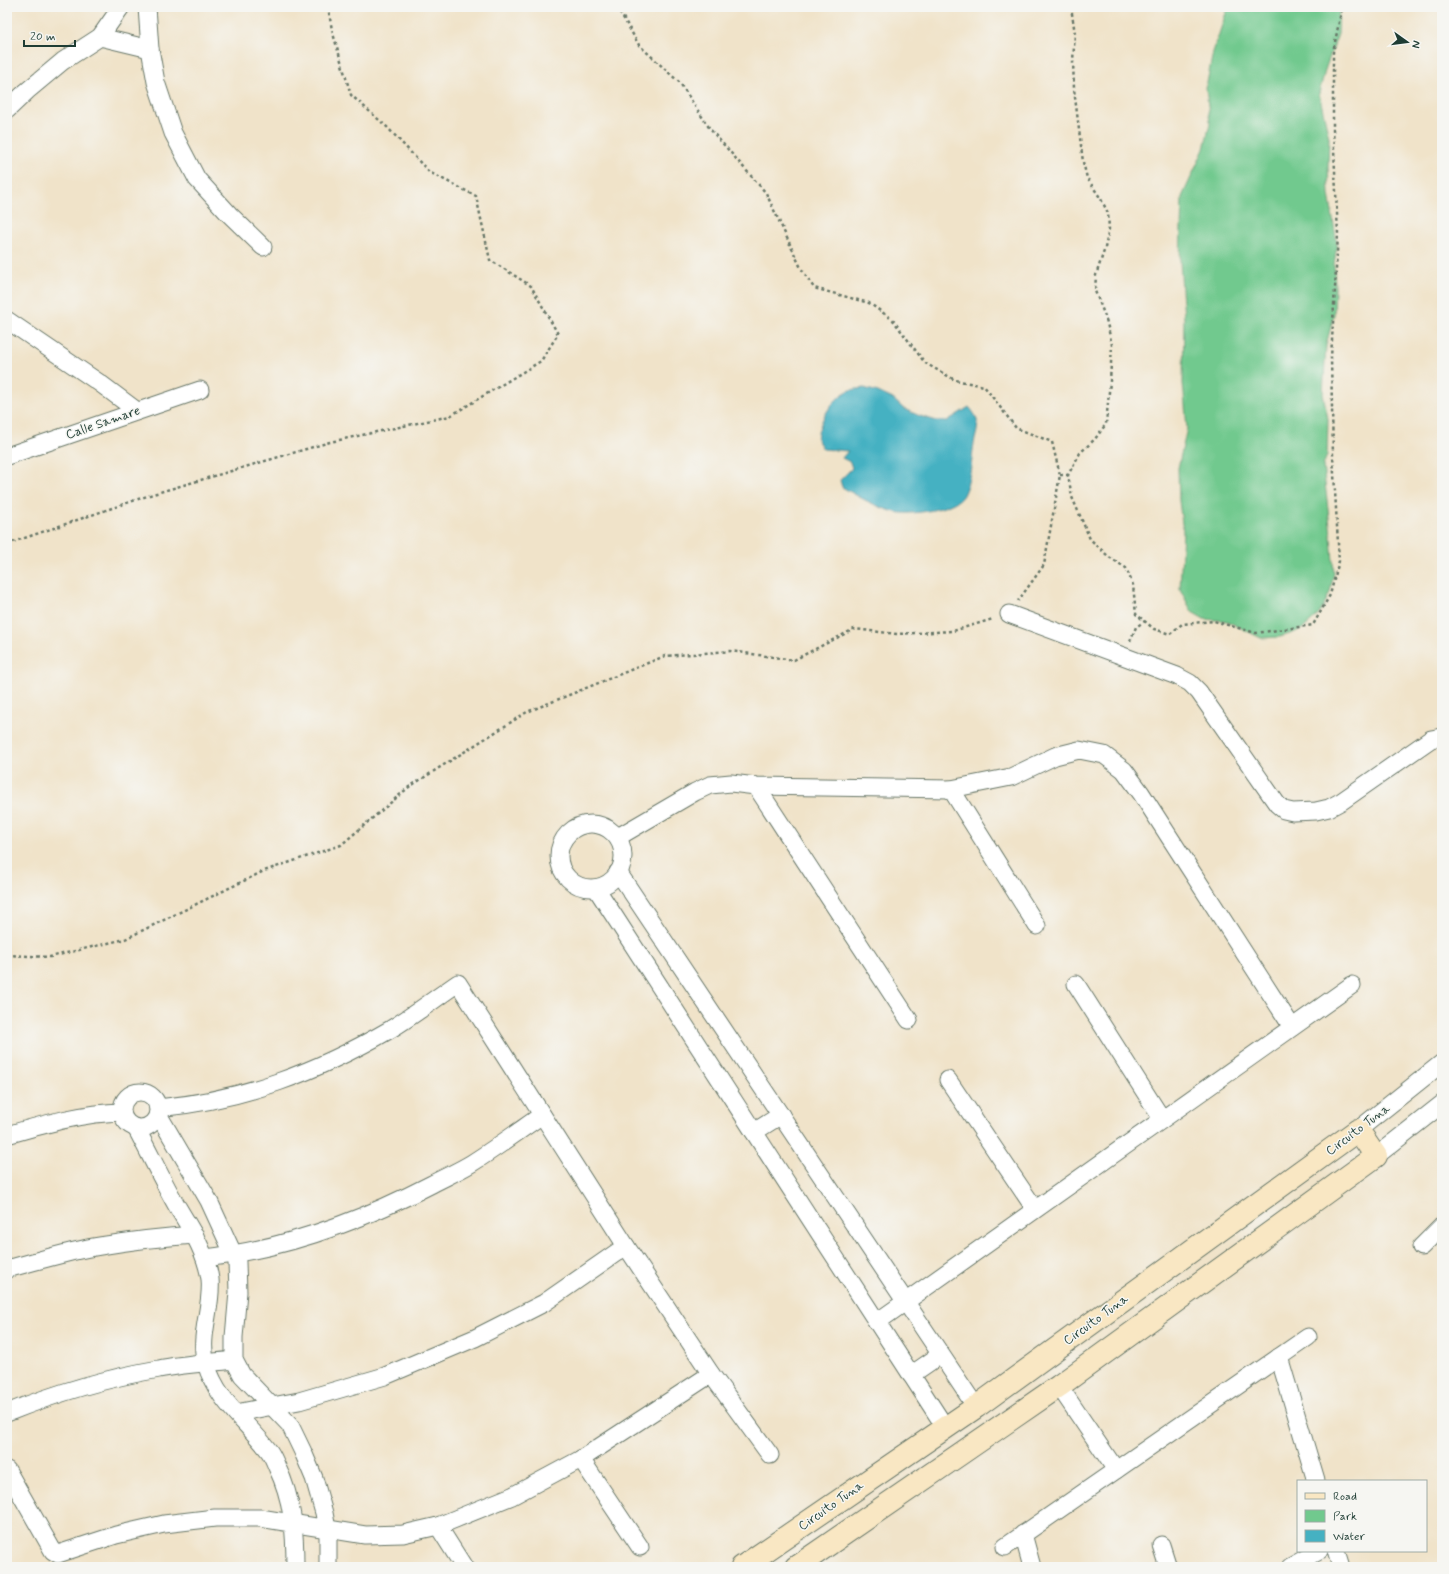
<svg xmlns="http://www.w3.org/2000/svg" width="1449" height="1574" font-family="Mynerve,sans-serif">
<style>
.green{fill:#71c98e;stroke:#488361}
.water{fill:#45b1c2;stroke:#32777b}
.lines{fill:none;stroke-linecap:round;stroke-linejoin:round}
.street-casing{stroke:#687768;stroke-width:19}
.secondary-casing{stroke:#687768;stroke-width:24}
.path{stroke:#687768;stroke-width:2.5;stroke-dasharray:3 3;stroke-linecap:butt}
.street{stroke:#fff;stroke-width:17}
.secondary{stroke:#f9e7c3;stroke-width:22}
.labels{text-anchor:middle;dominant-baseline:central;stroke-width:3;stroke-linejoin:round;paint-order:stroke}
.street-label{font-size:13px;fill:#1f3d34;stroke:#f6f6f2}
</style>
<rect width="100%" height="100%" fill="#f6f6f2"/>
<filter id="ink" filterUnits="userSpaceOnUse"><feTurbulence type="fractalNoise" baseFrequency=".025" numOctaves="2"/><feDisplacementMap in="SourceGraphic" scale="8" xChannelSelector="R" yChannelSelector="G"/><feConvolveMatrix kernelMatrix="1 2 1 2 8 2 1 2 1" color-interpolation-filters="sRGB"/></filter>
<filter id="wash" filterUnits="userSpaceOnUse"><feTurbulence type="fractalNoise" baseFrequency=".012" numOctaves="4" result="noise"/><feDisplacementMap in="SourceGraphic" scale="16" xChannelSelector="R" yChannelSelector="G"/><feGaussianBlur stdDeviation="0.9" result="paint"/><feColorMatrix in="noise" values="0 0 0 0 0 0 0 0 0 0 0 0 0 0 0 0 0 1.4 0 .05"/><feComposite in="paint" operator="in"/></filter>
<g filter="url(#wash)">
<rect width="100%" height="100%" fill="#f0e3c9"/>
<!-- green -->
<path class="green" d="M1228,7H1339L1338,34L1326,67L1319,93L1329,138L1328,166L1329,194L1337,244L1334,265L1335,287L1334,315L1326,345L1323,394L1328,419L1327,455L1323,466L1330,526L1334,573L1330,592L1323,608L1315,618L1304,628L1293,633L1280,637L1261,638L1227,621L1204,619L1192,612L1180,589L1183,531L1179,501L1178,468L1187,428L1183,383L1184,318L1180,261L1182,197L1204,149L1210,123L1206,88L1213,52Z"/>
<!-- water -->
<path class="water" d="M864,388L878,392L893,399L904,409L920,416L937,421H947L969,407C984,423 975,432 973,450C972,462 969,484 963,495C956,509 909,516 895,512C876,507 859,497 842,487L840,480L852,468L850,462L842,458L848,451L823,449L817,439C819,421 832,399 848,391C852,389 859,389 864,388Z"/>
</g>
<g filter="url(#ink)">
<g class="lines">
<defs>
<g id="street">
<path d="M147,7L150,49L156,82L173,133L197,179L229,214L263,247"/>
<path d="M100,37L150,49"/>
<path d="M7,110L27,91L63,61L100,37L121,7"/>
<path d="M7,320L101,384L137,411"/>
<path d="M7,456L200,390"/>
<path d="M1009,614L1177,676L1190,683L1199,692L1277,804L1284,810L1293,812L1316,811L1329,808L1342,801L1431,739L1442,737"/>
<path d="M756,786L909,1020"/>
<path d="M951,789L1037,926"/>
<circle cx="591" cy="856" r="32"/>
<path d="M618,837L695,792L710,785L731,783L756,786L951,789L1011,777L1055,756L1079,750L1104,755L1124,770L1141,793L1292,1027"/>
<path d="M618,872L976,1407"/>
<path d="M596,888L945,1427"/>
<path d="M1076,984L1162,1119"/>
<path d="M948,1080L1035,1209"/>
<circle cx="140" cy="1110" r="18"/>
<path d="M158,1108C244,1100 317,1072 391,1029C414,1015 436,998 458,983L626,1246L711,1374L770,1455"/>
<path d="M158,1114L209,1201L237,1262L238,1292L234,1337V1360L242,1375L290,1425L303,1452L314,1478L324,1513L328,1534V1567"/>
<path d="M136,1128C150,1154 163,1182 178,1208C192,1231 206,1252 210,1279C213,1306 198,1337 206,1363C216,1400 247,1422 269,1451C272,1455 275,1462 277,1467C293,1500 295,1531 295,1567"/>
<path d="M1358,1130L1442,1063"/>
<path d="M754,1132L781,1115"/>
<path d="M7,1135C45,1124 82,1113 122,1112"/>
<path d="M1376,1156L1442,1104"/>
<path d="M1421,1247L1442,1226"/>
<path d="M205,1258C285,1249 361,1221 432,1184C445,1177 459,1171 472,1163C496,1148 519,1131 542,1115"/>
<path d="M7,1269C38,1261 68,1251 100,1246C131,1241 163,1237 195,1235"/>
<path d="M877,1322L1352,985"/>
<path d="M1279,1357L1316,1481"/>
<path d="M911,1375L940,1355"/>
<path d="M1059,1386L1116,1470"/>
<path d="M7,1413C56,1393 107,1378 159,1369C183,1364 209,1363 234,1360"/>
<path d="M236,1413L299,1401L385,1376L475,1338L544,1303L626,1246"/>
<path d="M581,1459L640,1547"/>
<path d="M7,1470L53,1551L58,1554L116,1535L164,1524L215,1518H260L365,1535L403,1534L438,1526L512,1496L581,1459L711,1374"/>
<path d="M438,1526L464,1567"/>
<path d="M1023,1534L1032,1567"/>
<path d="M1161,1545L1168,1567"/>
<path d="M1005,1547L1308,1337"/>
<path d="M1336,1551L1341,1567"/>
<path d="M1290,1567L1319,1551"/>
</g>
<path id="secondary" d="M742,1567L976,1407L1358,1130L1376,1156L1059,1386L796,1567"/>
</defs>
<!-- street casing -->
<use href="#street" class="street-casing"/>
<!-- secondary casing -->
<use href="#secondary" class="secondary-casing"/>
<!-- path -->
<g class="path">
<path d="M617,7L639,45L680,83L710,129L766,193L801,268L814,288L869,303L893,320L925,363L955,380L984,386L1016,428L1052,442L1060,475L1044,565L1018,601"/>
<path d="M1071,7L1075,34L1073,60L1074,89L1083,162L1087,178L1101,199L1108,213L1109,229L1105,248L1096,275L1095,291L1106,319L1112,345L1110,381L1106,424L1095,439L1080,453L1068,475L1072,497L1090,539L1109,557L1126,568L1133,585L1136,614L1154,629L1170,634L1182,624L1214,621L1256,633L1313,625L1330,595L1339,561L1333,456L1331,358L1338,234L1333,129V52L1342,7"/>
<path d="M1060,475H1068"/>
<path d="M7,544L153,494L330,442L450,416L541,361L558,334L531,286L490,260L476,196L429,172L387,127L351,95L332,30L328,7"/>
<path d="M1130,641L1136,627L1145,621"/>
<path d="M7,955L50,957L125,939L264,871L341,845L409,787L527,712L665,656L731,651L794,660L854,629L897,634L953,631L993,619"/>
</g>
<!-- street -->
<use href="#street" class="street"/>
<!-- secondary -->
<use href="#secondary" class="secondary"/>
</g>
</g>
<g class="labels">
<!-- street labels -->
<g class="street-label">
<text transform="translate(103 423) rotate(-19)">Calle Samare</text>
<text transform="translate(1358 1130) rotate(-37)">Circuito Tuna</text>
<text transform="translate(1096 1320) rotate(-36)">Circuito Tuna</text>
<text transform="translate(831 1506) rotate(-35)">Circuito Tuna</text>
</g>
</g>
<!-- margin -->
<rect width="1449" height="1574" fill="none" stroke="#f6f6f2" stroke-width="24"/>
<!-- legend -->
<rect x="1297" y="1480" width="130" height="72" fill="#f6f6f2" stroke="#a0aca6"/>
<rect x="1305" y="1493" width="20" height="6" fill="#f9e7c3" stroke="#a0aca6"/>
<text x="1333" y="1500" font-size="12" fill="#1f3d34">Road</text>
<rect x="1305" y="1510" width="20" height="12" fill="#71c98e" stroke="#a0aca6"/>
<text x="1333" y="1520" font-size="12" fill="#1f3d34">Park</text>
<rect x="1305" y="1530" width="20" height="12" fill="#45b1c2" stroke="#a0aca6"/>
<text x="1333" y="1540" font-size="12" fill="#1f3d34">Water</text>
<!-- north arrow -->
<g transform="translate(1407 42) rotate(104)" stroke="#f6f6f2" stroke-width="3" paint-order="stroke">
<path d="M0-3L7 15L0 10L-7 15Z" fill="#1f3d34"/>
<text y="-6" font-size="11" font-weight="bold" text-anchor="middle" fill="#1f3d34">N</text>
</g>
<!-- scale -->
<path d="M24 40v6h51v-6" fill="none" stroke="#1f3d34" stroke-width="2"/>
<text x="30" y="40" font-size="12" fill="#1f3d34" stroke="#f6f6f2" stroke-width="3" paint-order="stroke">20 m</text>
</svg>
